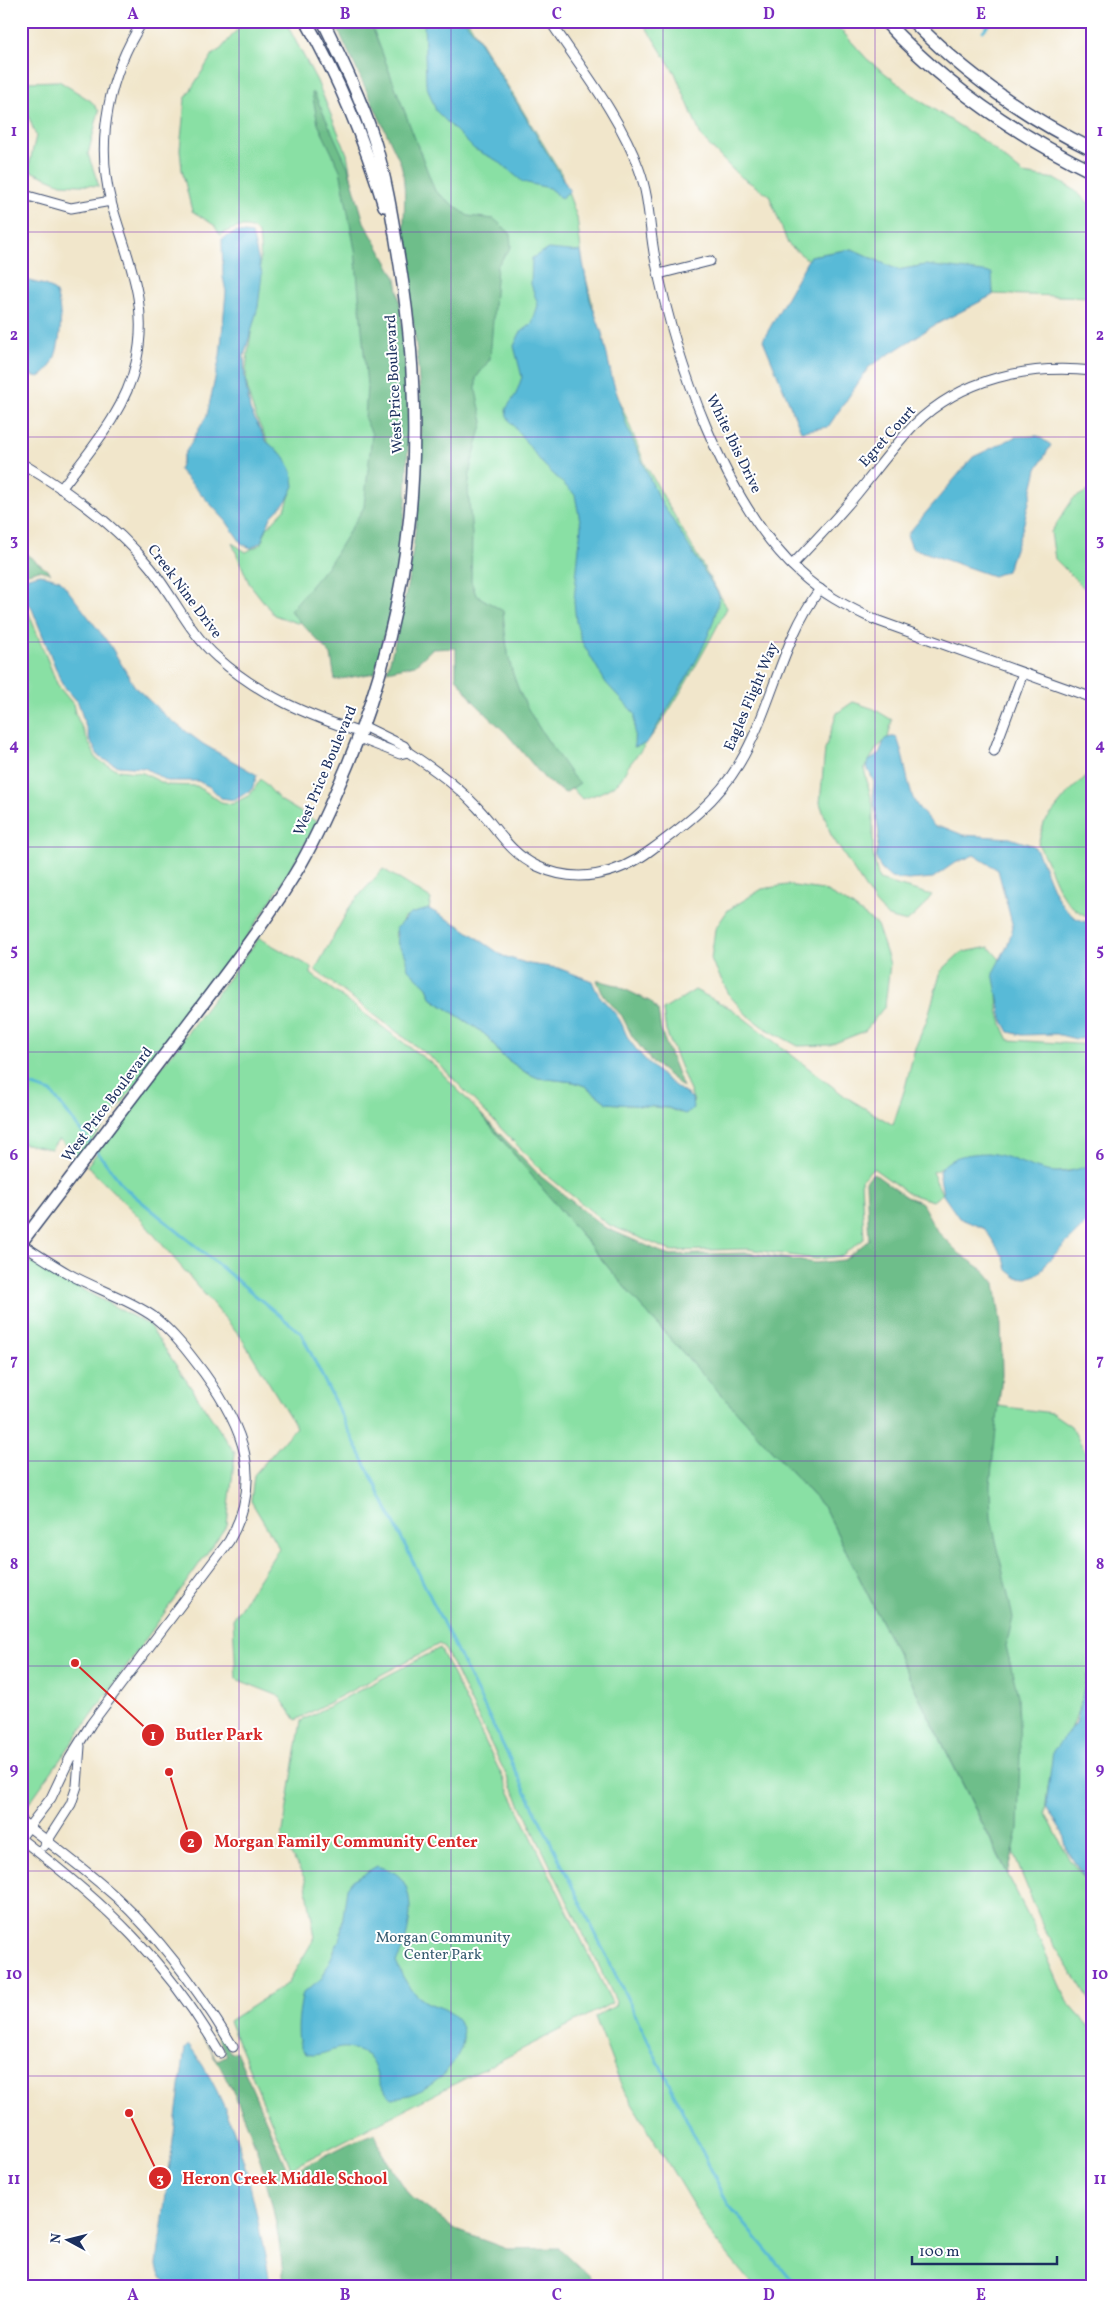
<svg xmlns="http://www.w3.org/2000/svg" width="1114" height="2308" font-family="Vollkorn,serif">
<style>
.green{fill:#89e0a4;stroke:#528881}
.forest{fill:#6ebe8a;stroke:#447674}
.water{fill:#59bad7;stroke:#3a749a}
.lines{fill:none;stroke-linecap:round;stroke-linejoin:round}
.stream{stroke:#59bad7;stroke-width:3}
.minor-casing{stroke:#3b4a6e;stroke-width:11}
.tertiary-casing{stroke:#3b4a6e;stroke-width:14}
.secondary-casing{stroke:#3b4a6e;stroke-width:15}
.minor{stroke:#fff;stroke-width:9}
.tertiary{stroke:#fff;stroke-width:11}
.secondary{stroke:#fff;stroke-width:12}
.grid{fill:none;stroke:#7b2cbf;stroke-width:1;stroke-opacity:0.55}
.labels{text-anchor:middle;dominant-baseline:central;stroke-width:4;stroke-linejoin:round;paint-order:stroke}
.street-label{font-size:15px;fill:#1b2f5e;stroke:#fff}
.park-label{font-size:15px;fill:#365b70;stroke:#fff}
.leader{fill:none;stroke:#d62828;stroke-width:2}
.callout-dot{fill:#d62828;stroke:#fff;stroke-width:2}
.mark-label{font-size:15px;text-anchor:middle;font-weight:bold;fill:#fff}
.callout-label{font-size:16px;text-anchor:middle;font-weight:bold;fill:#d62828;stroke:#fff;stroke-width:4;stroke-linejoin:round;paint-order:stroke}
.neatline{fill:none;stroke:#7b2cbf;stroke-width:2}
.grid-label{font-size:16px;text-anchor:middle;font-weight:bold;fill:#7b2cbf}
</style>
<rect width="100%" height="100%" fill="#fff"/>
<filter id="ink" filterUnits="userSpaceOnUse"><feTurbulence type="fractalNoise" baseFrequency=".02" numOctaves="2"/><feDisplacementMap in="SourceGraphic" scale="10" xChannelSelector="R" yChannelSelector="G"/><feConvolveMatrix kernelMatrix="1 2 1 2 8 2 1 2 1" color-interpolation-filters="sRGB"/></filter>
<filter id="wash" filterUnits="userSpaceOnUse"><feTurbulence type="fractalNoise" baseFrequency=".0096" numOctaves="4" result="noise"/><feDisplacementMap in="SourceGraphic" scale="20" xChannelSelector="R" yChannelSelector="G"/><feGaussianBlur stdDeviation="1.12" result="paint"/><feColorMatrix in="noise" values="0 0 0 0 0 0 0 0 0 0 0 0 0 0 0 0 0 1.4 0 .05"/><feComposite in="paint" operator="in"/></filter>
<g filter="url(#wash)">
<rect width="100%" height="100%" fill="#f1e6cb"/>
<!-- green -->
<g class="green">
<path d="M249,21H285L317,81L347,154L356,204L381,549L323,612L297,623L274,615L249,583L232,543L246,552L261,544L267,528L285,509L293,487C273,448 240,405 247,360C249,340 269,243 256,231C246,222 229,230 220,235L214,225L192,211L182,170L180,149L185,99L213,54L221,49L241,25Z"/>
<path d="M365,21H468L561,173L577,217L583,266L611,379L645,464L727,608C698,663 669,718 630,764C625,770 623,779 617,783C607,791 595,795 582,799L552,766L471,593L443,216Z"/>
<path d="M642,21H833L867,59L919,100L985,142L1023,174L1055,179L1073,189L1093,207V297L993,294L992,281L925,265L898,270L852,249L810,256L808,260L788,244L769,195L738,175L702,138L675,73Z"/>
<path d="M59,81L91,101L99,111L88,154L99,186L61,184L28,170L36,136L28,115L21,114V84L26,82Z"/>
<path d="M1093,488V597L1055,559L1051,532L1073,499Z"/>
<path d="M21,603L27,609L58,686L73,704L75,713L97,760L118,770L143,773L167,785L197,786L221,802L232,804L250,795L261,779L280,800L317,822C253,943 162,1050 79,1158L59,1139L51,1149L21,1143Z"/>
<path d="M853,702L874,709L892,720L888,738L877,748L864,769L873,805V854L879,880L932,895L921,909L907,922L888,917L875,903L831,835L820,803L825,749L837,713Z"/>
<path d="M1093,770V919C1055,904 1056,875 1038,844L1044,823L1070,791Z"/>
<path d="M383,869L431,899L429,909L404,918L395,933L398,945L406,956V962L427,987L432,999L478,1029L489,1038L501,1055L525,1072L539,1078L574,1082L585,1086L607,1103L668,1108L680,1113L694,1101L666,1031L663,1010L695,990L732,1009L846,1097L893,1125L905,1088L915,1048L927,1020L941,971L960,953L989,947L1003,963C994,991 995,1013 1009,1040L1093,1045V1168L1050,1173L952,1164L932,1172L942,1194L933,1201L909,1194L873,1168L861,1180L864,1239L841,1256L816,1259L748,1249L671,1251L607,1224L543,1172L438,1063L315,970L351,905Z"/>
<path d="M787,885L823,890L852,906L877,925L890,964L885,1006L865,1031L830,1045L798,1046L763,1027L747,1015L730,996L711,960L715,929L728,910L762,889Z"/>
<path d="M259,938L311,967V974L435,1066L477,1110L638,1303L825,1509L1034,1927L1067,2002L1093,2031V2287H754L713,2238L622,2087L595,2017L615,2006L616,2001L444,1647L439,1644L296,1720L279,1696L236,1679L233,1619L279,1548L251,1501L254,1475L296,1427L241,1337L138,1216L87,1166Z"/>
<path d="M29,1261L149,1325L235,1453L227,1525L27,1806L21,1802V1271Z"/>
<path d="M991,1405L1052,1413L1071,1426L1093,1466V1676L1085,1689L1074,1722L1054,1768L1048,1787L1045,1812L1069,1859L1087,1881L1093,1902V2005L1045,1931L1014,1855L1008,1829L983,1513Z"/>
<path d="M440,1648L612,2003L291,2168L229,2021L288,1983L315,1937L305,1879L282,1838L301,1721Z"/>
</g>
<!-- forest -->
<g class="forest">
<path d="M334,21H370L435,191L468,216L494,219L510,233L511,247L497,266L490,359L476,378V391L483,422L471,465L468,490L472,534L471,581L476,595L503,611C505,633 507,658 515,680C527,715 552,746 573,777L580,783L565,793L545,779L507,734L474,702L456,677V648L432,649L415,665L387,671C416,573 426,468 418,367C416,331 408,295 404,258C401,227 409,196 401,164Z"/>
<path d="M312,93H314L348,167L364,222L396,278L401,311L409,418L406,502L393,600L375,673L335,680L331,655L290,611L330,563L364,507L372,434L365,419L367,386L355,250L340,170L318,124Z"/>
<path d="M21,550L51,573L39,570L21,575Z"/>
<path d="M597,980L616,985L651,1002L658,1011L661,1031L683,1087L652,1062L632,1036L622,1016L603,995Z"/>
<path d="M477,1110L539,1175L604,1227L668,1255L748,1253L815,1263L844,1260L869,1240L866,1181L873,1173L906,1197L921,1202L937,1231L960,1254L985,1271L995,1283L1001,1325L1002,1375L990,1485L991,1518L1013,1618L1006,1646L1018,1696L1020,1753L1018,1830L1008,1874L825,1509L638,1303Z"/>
<path d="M218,2032L231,2053L236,2051L288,2172H293L352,2142L375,2133L382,2153L410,2196L458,2231L507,2249L559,2248L592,2279L596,2287H284C278,2200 251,2112 203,2038L218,2060L227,2055L215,2033Z"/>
</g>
<!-- water -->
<g class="water">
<path d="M424,21H465L475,34L570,191L561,198L549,188L523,182L498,161L474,149L436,111L426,84Z"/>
<path d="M236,232L252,234L262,274L258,307L244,356L245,379L250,410L266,441L285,457L292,472L294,486L287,500L271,517L261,542L251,548L242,544L226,521L179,470L184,455L207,415L220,356L226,292L223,277L222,239Z"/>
<path d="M548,249L581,252L590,300L602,333L612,378L627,427L657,495L719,595C714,642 677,692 653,733L645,744L634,747L635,714L606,683L582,642L576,622L574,601L581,526L575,495L542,463L507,417L506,409L516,394L522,377L514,346L520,333L532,324L538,305L531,284L532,258Z"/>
<path d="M852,249L898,270L925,265L992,273L993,295L933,326L869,367L828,427L801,431L763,340L810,256Z"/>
<path d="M21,279L45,285L55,291C65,312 62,367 39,377L21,373Z"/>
<path d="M1038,436L1051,445L1037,469L1023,527L1007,571L993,576L912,548L907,535L973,457L1015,437Z"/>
<path d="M40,574L60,580L110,645L135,687L168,718L203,744L257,775L252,789L235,800L221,798L210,787L198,781H167L145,768L118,766L99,757L90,740L78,702L62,684L31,606L21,597V585L24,578Z"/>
<path d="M891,737H896C901,742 908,786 913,798C917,808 928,818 935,827H943L963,835L1010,838L1034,846C1048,869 1051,899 1074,917C1079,920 1087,922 1093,924V1038L1076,1039L1056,1034L1022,1035L1009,1032L1002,1019L993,973L1008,944L1013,927L998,870L974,855L953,864L933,878L908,880L891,878L881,869L876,858L879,834L873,792L874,782L867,767L869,761L879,754L885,739Z"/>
<path d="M429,909L460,926L503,956L529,964L558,968L592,981C600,1002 608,1002 619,1019C623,1025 625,1033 629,1040C647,1065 667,1081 692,1098L693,1109L685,1114L668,1108L607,1103L585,1086L574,1082L538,1078L525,1072L501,1055L489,1038L478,1029L432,999L427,987L408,969L406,956L398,945L396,928L410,914Z"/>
<path d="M987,1153C1012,1155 1038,1174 1062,1172C1072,1172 1083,1167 1093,1165V1217L1046,1263L1040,1273L1027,1278L1016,1277L1007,1270L1004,1258L985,1229L959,1218L943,1195L939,1171C951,1155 968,1154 987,1153Z"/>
<path d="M1093,1669V1900L1085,1878L1067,1851L1063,1833L1046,1806L1053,1751L1076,1723L1087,1675Z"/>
<path d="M377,1866C382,1868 390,1870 395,1873C420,1889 409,1942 396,1962C402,1976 409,1990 422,1999C429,2005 439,2006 446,2010C472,2026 465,2049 448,2069C434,2086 415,2096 392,2098C389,2095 384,2091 381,2087C375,2077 377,2060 364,2054C339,2040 334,2054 312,2055C290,2056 300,2004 303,1993L322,1978L340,1938L347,1888L353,1880Z"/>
<path d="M189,2045C230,2100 249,2171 261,2237C264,2254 269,2270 270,2287C251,2287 177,2291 165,2281C159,2276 158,2270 157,2264L185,2048Z"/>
</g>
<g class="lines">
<!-- stream -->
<g class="stream">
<path d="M983,31L992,21"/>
<path d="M21,1082L51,1092L125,1188L301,1333L728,2204L797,2287"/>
</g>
</g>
</g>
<g filter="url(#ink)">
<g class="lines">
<defs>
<g id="minor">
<path d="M550,21C581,68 620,116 639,169C650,199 649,228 655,258C675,358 723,503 800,573C821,593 846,606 873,619L1093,698"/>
<path d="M21,194L71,208L111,201"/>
<path d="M659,274L710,261"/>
<path d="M21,463C67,490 116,525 150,567C174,597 189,633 218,658C260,696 308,715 361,733"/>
<path d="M61,489C90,450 125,412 136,363C150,302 127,259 111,202C95,141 109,73 143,21"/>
<path d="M792,565C814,542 836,519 856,495C875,472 893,447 914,425C962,378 1028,364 1093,371"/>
<path d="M363,726L404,746L408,752C431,767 454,783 473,803C496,825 507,852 537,866C576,885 618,875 651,850C685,825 717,801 739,764C772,709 781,641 820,589"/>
<path d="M359,738L400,754L408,752"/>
<path d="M994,751L1023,673"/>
<path d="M21,1244C37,1254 53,1265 69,1274C96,1289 129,1299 154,1317C174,1333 189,1353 204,1373C243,1427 265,1478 229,1541L91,1724L70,1758L51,1798L21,1837"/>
<path d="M21,1821C54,1846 86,1870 116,1897C163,1941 200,1992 233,2047"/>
<path d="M21,1839C106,1904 166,1960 220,2053"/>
<path d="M44,1846L71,1804L77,1786L80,1746"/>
</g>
<g id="tertiary">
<path d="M306,21C339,79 365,142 384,206"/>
<path d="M21,1243C74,1173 128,1103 181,1033C223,977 267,922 302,862C320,830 334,797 348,764C415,601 428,438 400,265C393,223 387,181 374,139C361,99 342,60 323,21"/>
</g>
<g id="secondary">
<path d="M885,21C944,85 1015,134 1093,172"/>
<path d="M913,21C965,74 1026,117 1093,150"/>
</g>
</defs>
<!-- minor casing -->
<use href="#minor" class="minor-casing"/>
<!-- tertiary casing -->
<use href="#tertiary" class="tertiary-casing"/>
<!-- secondary casing -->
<use href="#secondary" class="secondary-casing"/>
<!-- minor -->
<use href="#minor" class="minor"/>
<!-- tertiary -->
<use href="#tertiary" class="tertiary"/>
<!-- secondary -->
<use href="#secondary" class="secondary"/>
</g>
</g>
<!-- grid -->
<path class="grid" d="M239,21V2287M451,21V2287M663,21V2287M875,21V2287M21,232H1093M21,437H1093M21,642H1093M21,847H1093M21,1052H1093M21,1256H1093M21,1461H1093M21,1666H1093M21,1871H1093M21,2076H1093"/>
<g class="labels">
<!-- street labels -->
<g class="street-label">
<text transform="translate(395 384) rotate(-93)">West Price Boulevard</text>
<text transform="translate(888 437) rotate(-48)">Egret Court</text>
<text transform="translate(733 444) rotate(64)">White Ibis Drive</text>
<text transform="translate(184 592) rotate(53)">Creek Nine Drive</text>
<text transform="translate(752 697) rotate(-67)">Eagles Flight Way</text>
<text transform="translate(326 771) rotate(-67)">West Price Boulevard</text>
<text transform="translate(108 1105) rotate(-53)">West Price Boulevard</text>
</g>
<!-- park labels -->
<g class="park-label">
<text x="443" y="1938">Morgan Community<tspan x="443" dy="17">Center Park</tspan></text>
</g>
</g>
<!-- callouts -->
<path class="leader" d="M75 1663L153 1735M169 1772L191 1842M129 2113L160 2178"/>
<g class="callout-dot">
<circle cx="75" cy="1663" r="5"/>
<circle cx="169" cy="1772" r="5"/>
<circle cx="129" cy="2113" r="5"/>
<circle cx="153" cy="1735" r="12"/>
<circle cx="191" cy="1842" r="12"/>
<circle cx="160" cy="2178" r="12"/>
</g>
<g class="mark-label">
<text x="153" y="1740">1</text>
<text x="191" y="1847">2</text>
<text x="160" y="2183">3</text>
</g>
<g class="callout-label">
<text x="219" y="1740">Butler Park</text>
<text x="346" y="1847">Morgan Family Community Center</text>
<text x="285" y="2184">Heron Creek Middle School</text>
</g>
<!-- margin -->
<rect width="1114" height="2308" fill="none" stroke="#fff" stroke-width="55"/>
<!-- north arrow -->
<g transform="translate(68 2240) rotate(277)" stroke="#ffffff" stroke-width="4" paint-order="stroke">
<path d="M0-4L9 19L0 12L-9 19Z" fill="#1b2f5e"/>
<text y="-8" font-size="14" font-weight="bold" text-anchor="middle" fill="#1b2f5e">N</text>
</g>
<!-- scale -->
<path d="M912 2256v8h145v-8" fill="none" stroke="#1b2f5e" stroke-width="2.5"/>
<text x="919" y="2256" font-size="15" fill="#1b2f5e" stroke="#ffffff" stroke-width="4" paint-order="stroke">100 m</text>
<rect x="28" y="28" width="1058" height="2252" class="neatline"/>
<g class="grid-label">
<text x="133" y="19">A</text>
<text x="345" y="19">B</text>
<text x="557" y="19">C</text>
<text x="769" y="19">D</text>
<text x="981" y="19">E</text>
<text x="14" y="136">1</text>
<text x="1100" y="136">1</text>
<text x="14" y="340">2</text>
<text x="1100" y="340">2</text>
<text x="14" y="545">3</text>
<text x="1100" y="545">3</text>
<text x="14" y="750">4</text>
<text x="1100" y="750">4</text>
<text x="14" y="955">5</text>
<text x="1100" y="955">5</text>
<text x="14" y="1160">6</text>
<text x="1100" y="1160">6</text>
<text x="14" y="1365">7</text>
<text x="1100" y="1365">7</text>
<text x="14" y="1569">8</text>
<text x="1100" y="1569">8</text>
<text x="14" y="1774">9</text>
<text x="1100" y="1774">9</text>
<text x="14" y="1979">10</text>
<text x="1100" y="1979">10</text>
<text x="14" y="2184">11</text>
<text x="1100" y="2184">11</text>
<text x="133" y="2300">A</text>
<text x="345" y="2300">B</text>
<text x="557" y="2300">C</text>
<text x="769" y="2300">D</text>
<text x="981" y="2300">E</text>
</g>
</svg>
